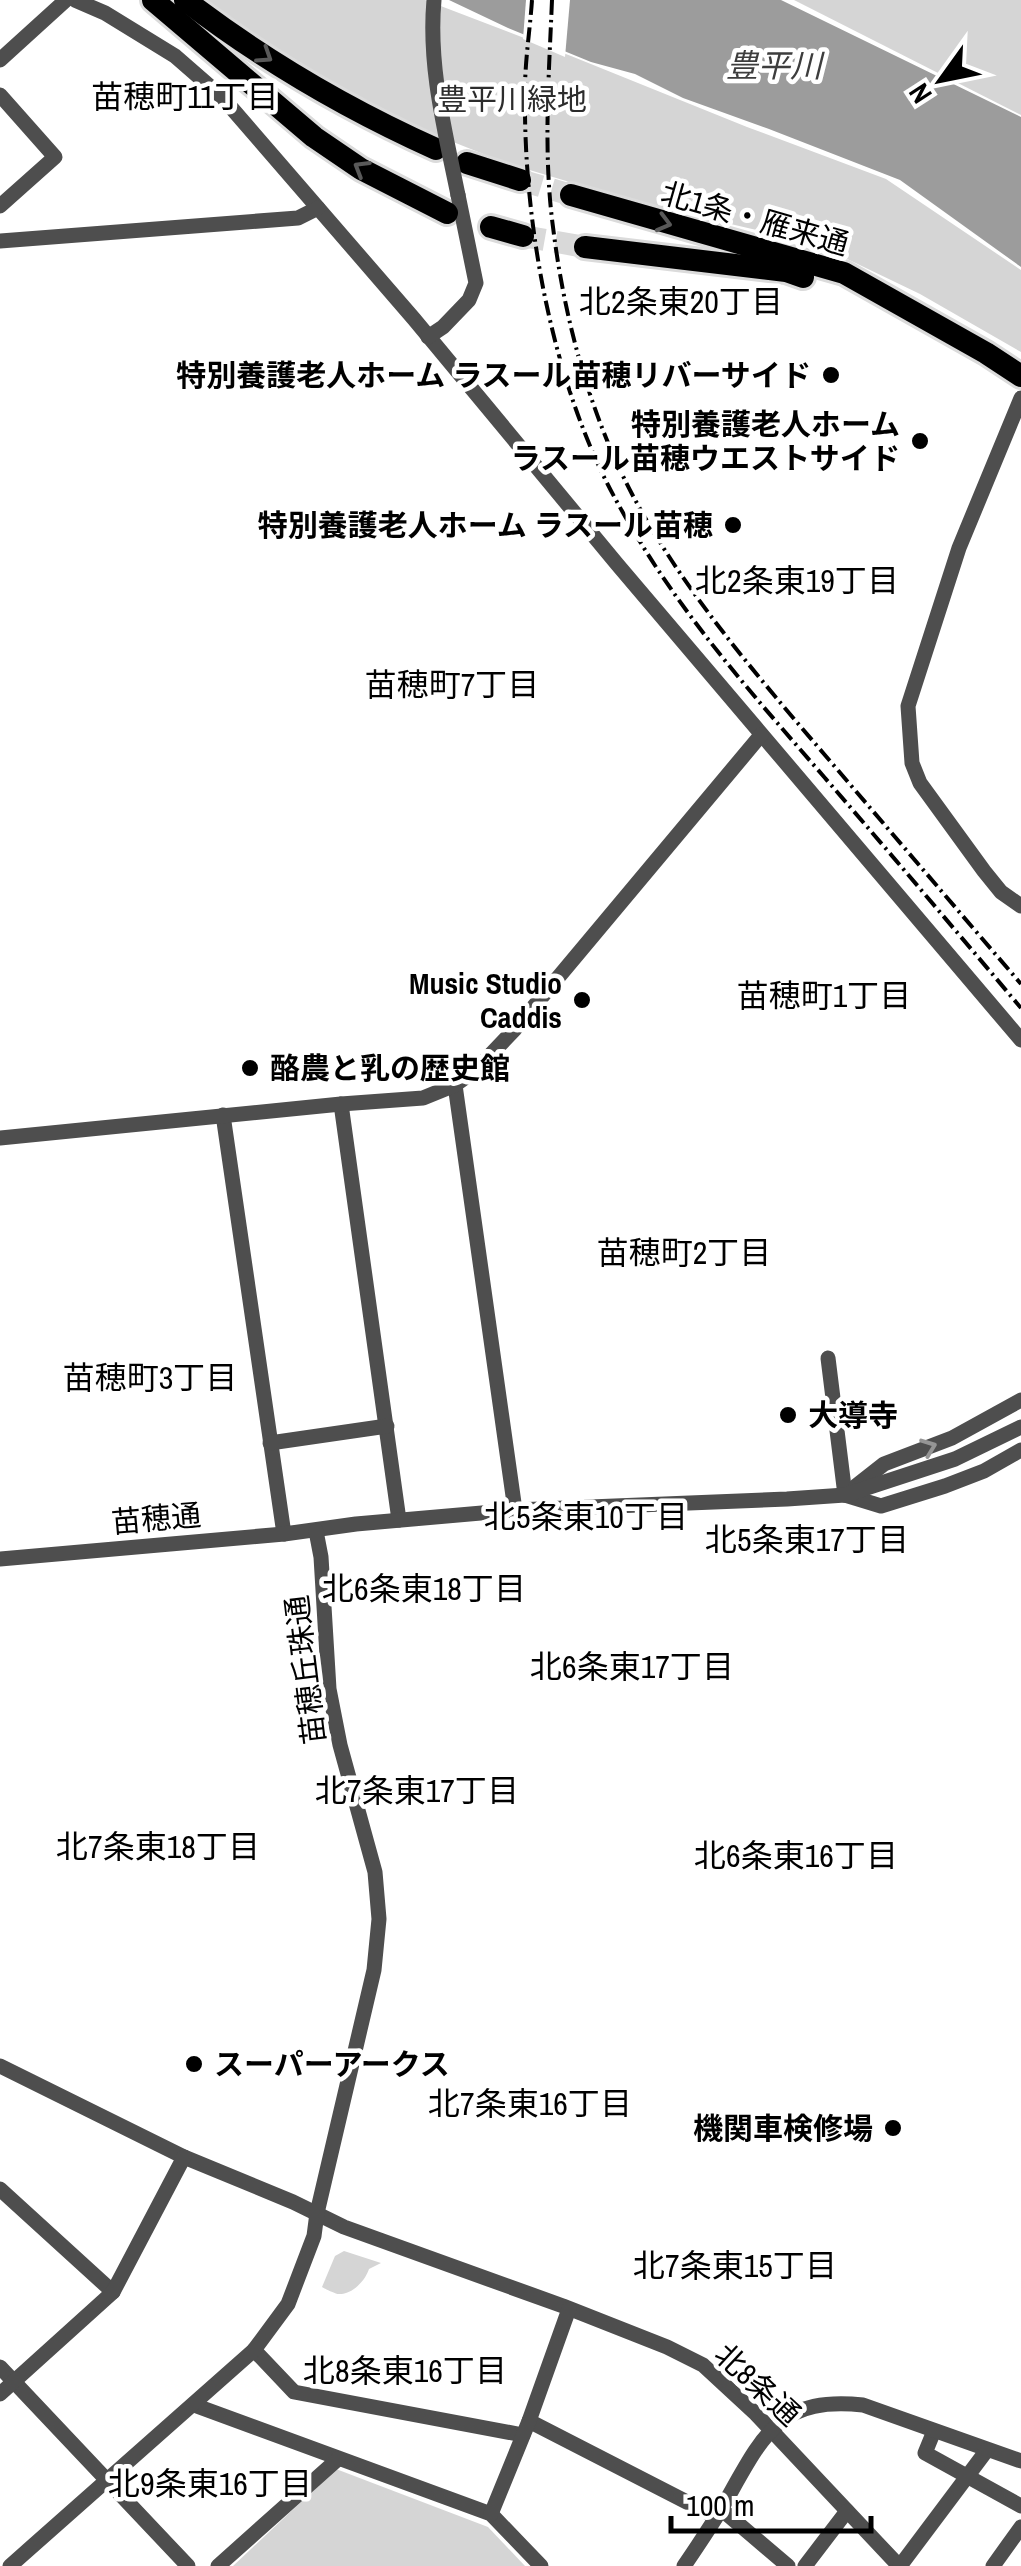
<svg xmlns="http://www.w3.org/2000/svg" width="1021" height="2566" font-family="'Archivo Narrow','Noto Sans JP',sans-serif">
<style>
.green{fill:#d5d5d5}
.water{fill:#9c9c9c}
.pier{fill:#fff}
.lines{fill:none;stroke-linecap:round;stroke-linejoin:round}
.highway-tunnel{stroke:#d9d9d9;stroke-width:22;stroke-dasharray:22 11;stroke-linecap:butt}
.highway-casing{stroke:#dbdbdb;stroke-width:28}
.minor{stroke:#4e4e4e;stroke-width:15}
.highway{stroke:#000;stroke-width:22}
.rail{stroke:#000;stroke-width:4;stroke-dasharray:15 5 2.5 5;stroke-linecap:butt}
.minor-bridge{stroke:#4e4e4e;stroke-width:15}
.oneway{stroke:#595959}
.oneway2{stroke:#959595}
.poi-dot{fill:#000;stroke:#fff;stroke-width:4}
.labels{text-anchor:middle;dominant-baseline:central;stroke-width:9;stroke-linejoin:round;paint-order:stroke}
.park-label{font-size:30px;fill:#2c2c2c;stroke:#fff}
.street-label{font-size:30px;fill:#000;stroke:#fff}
.poi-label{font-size:30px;font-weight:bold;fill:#000;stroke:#fff;text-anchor:end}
.water-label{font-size:32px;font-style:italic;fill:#3d3d3d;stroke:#fff}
.neighbourhood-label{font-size:32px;fill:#000;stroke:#fff}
</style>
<rect width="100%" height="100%" fill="#fff"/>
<!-- green -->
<g class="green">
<path d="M183,0H425L571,56L747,127L886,179L1021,270V352L920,294L816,244L636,202L506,163L418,128L278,61Z"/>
<path d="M794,0H1021V115Z"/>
<path d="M344,2251L381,2263L369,2269C365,2281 352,2295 338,2294C336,2294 323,2288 322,2287L335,2256Z"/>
<path d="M336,2469L488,2527L525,2566H233Z"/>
</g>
<!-- water -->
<path class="water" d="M449,0H781L1021,117V267L900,180L769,129L683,98L635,74L591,62L508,28Z"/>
<!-- pier -->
<path class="pier" d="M526,0H570L565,57L523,39Z"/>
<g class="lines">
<!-- highway-tunnel -->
<g class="highway-tunnel">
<path d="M520,180L571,195"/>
<path d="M523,236L585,247"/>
</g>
<defs>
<g id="highway">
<path d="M153,0L314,137L361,169L447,213"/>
<path d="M185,0C262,59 347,109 436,149"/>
<path d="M467,163L520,180"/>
<path d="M571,195L844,273L986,353L1021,376"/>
<path d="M491,227L523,236"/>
<path d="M585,247L786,271L803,277"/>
</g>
</defs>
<!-- highway casing -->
<use href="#highway" class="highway-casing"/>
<!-- minor -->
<g class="minor">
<path d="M75,0L105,13L175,56L222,97L414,319L617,564L1021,1040"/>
<path d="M0,60L66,0"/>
<path d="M0,95L55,157L0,206"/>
<path d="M0,241L298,218L318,208"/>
<path d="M428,337L443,327L469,300L476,283L458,195"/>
<path d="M1021,398L959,548L908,706L912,763L920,783L984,871L1001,892L1021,906"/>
<path d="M455,1085L515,1510"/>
<path d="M341,1104L399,1520"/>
<path d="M223,1115L284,1534"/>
<path d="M0,1138L341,1104L423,1098L455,1085L476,1070L515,1029L761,735"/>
<path d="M828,1358L845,1495"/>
<path d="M270,1443L387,1426"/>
<path d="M856,1486L884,1464L952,1438L1021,1400"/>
<path d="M845,1495L881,1506L945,1486L984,1471L1021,1450"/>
<path d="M0,1559L284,1534L356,1524L515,1510L787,1499L845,1495L955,1459L1021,1427"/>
<path d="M0,2066L184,2157L293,2202L344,2227L563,2306L667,2347L703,2365L756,2414L899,2566"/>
<path d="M0,2189L113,2292"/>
<path d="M254,2350L294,2392L523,2435"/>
<path d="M0,2367L188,2566"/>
<path d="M0,2394L113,2292L184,2157"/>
<path d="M194,2405L491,2514L541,2566"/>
<path d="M529,2421L716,2517"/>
<path d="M934,2431L925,2453L1021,2506"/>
<path d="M721,2509L788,2566"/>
<path d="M491,2514L529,2421L569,2309"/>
<path d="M10,2566L254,2350L288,2304L314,2236L317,2213L374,1970L379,1919L375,1872L340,1745L329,1689L321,1557L316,1531"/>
<path d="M218,2566L338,2459"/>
<path d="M684,2566C699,2544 714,2522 727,2499C763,2435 780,2396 863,2405L1021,2461"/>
<path d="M805,2566L847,2511"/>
<path d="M900,2566L987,2450"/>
<path d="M993,2566L1021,2527"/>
</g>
<!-- highway -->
<use href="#highway" class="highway"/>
<!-- rail -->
<g class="rail">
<path d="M532,0C530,30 525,60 525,90C523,223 552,383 616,500C673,606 747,688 825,778C891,854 956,931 1021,1008"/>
<path d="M552,0C549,75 543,152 553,227C564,317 589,412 632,494C683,590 754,672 824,754C890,831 955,907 1021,984"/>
</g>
<!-- minor-bridge -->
<path class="minor-bridge" d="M434,0C428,66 445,131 458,195"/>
</g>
<!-- one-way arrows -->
<defs><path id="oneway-chevron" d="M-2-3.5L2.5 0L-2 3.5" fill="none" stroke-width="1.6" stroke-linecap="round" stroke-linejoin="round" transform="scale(2.5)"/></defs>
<g class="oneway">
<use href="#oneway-chevron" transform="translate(265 56) rotate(33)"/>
<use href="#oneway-chevron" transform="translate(361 168) rotate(-149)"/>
<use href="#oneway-chevron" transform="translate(664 223) rotate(15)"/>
</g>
<use class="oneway2" href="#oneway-chevron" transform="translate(929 1447) rotate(-21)"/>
<!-- markers -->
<g class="poi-dot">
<circle cx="831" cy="375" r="10"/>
<circle cx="920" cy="441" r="10"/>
<circle cx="733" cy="525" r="10"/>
<circle cx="582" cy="1000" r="10"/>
<circle cx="250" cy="1068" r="10"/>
<circle cx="788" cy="1415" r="10"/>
<circle cx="194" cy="2064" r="10"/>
<circle cx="893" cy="2128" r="10"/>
</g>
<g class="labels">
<!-- park labels -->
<g class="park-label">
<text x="512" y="99">豊平川緑地</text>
</g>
<!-- street labels -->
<g class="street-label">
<text transform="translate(755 218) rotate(16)">北1条・雁来通</text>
<text transform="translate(156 1518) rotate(-5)">苗穂通</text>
<text transform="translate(305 1670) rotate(-97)">苗穂丘珠通</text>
<text transform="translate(758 2384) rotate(43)">北8条通</text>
</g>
<!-- poi labels -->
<g class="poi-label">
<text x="811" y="375">特別養護老人ホーム ラスール苗穂リバーサイド</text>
<text x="900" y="424">特別養護老人ホーム<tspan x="900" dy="34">ラスール苗穂ウエストサイド</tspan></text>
<text x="713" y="525">特別養護老人ホーム ラスール苗穂</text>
<text x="562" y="983">Music Studio<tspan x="562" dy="34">Caddis</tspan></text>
<text x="270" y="1068" text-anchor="start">酪農と乳の歴史館</text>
<text x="808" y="1415" text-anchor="start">大導寺</text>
<text x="214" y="2064" text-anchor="start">スーパーアークス</text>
<text x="873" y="2128">機関車検修場</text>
</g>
<!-- water labels -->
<g class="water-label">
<text x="774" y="65">豊平川</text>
</g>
<!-- neighbourhood labels -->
<g class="neighbourhood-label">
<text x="185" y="96">苗穂町11丁目</text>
<text x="681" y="301">北2条東20丁目</text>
<text x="797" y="580">北2条東19丁目</text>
<text x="452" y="684">苗穂町7丁目</text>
<text x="824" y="995">苗穂町1丁目</text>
<text x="684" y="1252">苗穂町2丁目</text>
<text x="150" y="1377">苗穂町3丁目</text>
<text x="586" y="1516">北5条東10丁目</text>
<text x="807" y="1539">北5条東17丁目</text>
<text x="424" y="1588">北6条東18丁目</text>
<text x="632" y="1666">北6条東17丁目</text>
<text x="417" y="1790">北7条東17丁目</text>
<text x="158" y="1846">北7条東18丁目</text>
<text x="796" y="1855">北6条東16丁目</text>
<text x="530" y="2103">北7条東16丁目</text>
<text x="735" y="2265">北7条東15丁目</text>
<text x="405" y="2370">北8条東16丁目</text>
<text x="210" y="2483">北9条東16丁目</text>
</g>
</g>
<!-- north arrow -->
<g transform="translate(941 80) rotate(237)" stroke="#ffffff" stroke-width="8" paint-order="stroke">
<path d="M0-8L18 38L0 25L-18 38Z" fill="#000000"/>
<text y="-15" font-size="28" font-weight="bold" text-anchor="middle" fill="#000000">N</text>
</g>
<!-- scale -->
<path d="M671 2516v15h200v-15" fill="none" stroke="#000000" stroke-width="5"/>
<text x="686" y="2516" font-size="30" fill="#000000" stroke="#ffffff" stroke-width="8" paint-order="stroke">100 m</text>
</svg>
